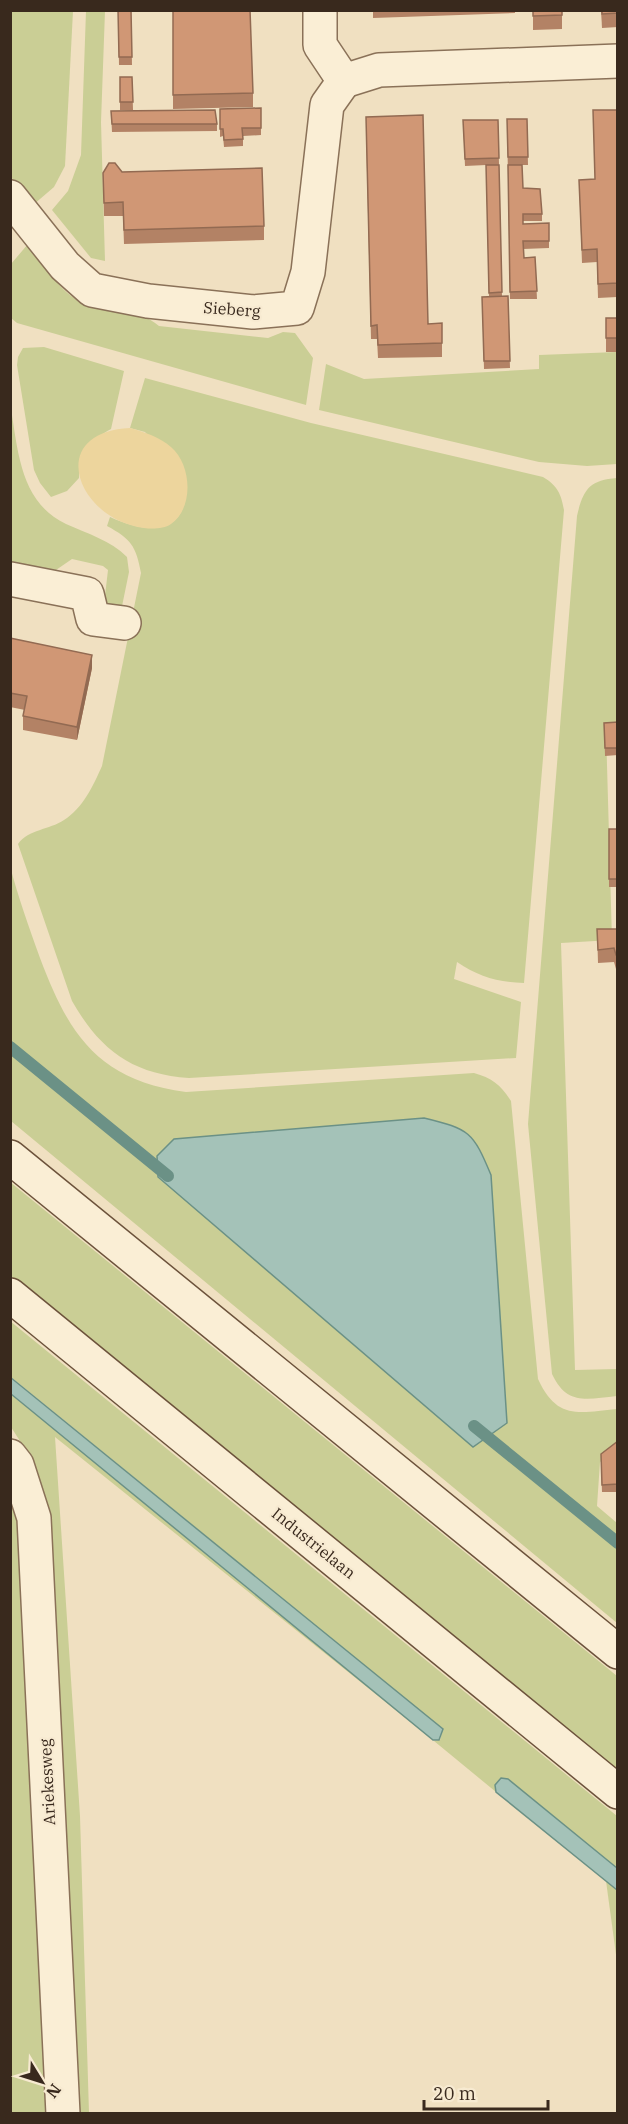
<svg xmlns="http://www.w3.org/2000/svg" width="628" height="2124" font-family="'IBM Plex Serif',serif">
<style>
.green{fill:#cace95}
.sand{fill:#edd59d}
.water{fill:#a4c2b8;stroke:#6b9186;stroke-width:1.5}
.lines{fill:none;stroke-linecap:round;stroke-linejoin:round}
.stream{stroke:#6b9186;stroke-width:12}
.minor-casing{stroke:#8a7158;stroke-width:36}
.secondary-casing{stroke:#6c523b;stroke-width:36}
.minor{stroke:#faeed5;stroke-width:33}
.secondary{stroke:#faeed5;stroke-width:33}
.wall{fill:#b38265}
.shaded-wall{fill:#926a52}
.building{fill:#d09775;stroke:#926a52;stroke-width:1.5}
.labels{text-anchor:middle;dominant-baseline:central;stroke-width:4.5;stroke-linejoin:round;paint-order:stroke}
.street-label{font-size:16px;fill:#39291d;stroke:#f7ead1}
</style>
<rect width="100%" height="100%" fill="#f0e0c1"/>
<!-- green -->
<g class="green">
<path d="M11,11H73L65,166L54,187L33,205L11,177Z"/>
<path d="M86,11H105L101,122L105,261L91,258L52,210L68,191L81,155Z"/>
<path d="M28,244C44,264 60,294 85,304C110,315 137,307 159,326L268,338L283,332L295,333L313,358L306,405L17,323L11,318V264Z"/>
<path d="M44,347L124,371L111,429C91,440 79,455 79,478L67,491L51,497L40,483L34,470L17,365L18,357L23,348Z"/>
<path d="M617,352V464L587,466L539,462L319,410L326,364L364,379L539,369V355Z"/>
<path d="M145,378L311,423L543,477C558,486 561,494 564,510L524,983C498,982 479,977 457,962L454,979L521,1002L516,1058L189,1078C132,1074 100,1050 72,1001L18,844C29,829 49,830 64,820C83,808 93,786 102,766L141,573C136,546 131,539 107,526L110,517C150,535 187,536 187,482L145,432L130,428Z"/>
<path d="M10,403C18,448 19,502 66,524C88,534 110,540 127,557L129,572L120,616L103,613L108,570L103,566L72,559L56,570L11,562Z"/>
<path d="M617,478L618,729L606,730L612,940L561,943L575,1370L617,1369V1396C587,1399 567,1406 552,1374L528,1124L577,516C583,490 589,480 617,478Z"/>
<path d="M10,866C18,897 29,927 40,958C69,1035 98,1080 186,1092L474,1073C492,1078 501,1085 511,1101L538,1379C557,1420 578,1413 617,1409V1448L600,1462L597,1506L617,1523V1623L11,1121Z"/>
<path d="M10,1182L617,1676V1769L11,1276Z"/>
<path d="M10,1321L617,1816V1868L508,1779L495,1789L496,1792L434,1741L440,1740L443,1729L11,1377Z"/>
<path d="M11,1394L433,1740L55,1437L80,1816L89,2113H71L27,1452L11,1427Z"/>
<path d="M10,1492L29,1570L54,2113H11Z"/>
<path d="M606,1881L617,1890V1962Z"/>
</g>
<!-- sand -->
<path class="sand" d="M130,428C144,432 160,437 171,447C192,465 194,508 171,524C164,529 152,529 144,528C76,519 45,432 130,428Z"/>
<!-- water -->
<g class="water">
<path d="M424,1118C470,1129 473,1132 491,1175L507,1423L473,1447L158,1177L157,1156L174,1139Z"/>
<path d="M10,1377L443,1729L439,1740H433L11,1394Z"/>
<path d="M501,1778L508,1779L617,1868V1890L496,1792L495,1785Z"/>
</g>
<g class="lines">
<!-- stream -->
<g class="stream">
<path d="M10,1047L168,1176"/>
<path d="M474,1426L618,1543"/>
</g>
<defs>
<g id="minor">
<path d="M344,81L379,70L618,61"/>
<path d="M10,197L65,266L92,290L148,301L253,312L297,308L308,272L327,105L344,81L320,45V10"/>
<path d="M10,579L87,594L93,619L124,623"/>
<path d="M10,1456L17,1465L34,1518L63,2114"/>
</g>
<g id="secondary">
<path d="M10,1157L618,1652"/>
<path d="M10,1295L618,1792"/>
</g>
</defs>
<!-- minor casing -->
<use href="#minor" class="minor-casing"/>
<!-- secondary casing -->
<use href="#secondary" class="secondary-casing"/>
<!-- minor -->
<use href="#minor" class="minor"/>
<!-- secondary -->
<use href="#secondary" class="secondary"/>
</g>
<!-- wall -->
<g class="wall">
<path d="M118,10H131L132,65H119Z"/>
<path d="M173,10L253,93V107L173,109Z"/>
<path d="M373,10H515V13L373,18Z"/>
<path d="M533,10H562V29L533,30Z"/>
<path d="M601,10H618V27L602,28Z"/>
<path d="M120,77H132L133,110H120Z"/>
<path d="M261,108V135L243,136V146L224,147L223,136L220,137V109Z"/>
<path d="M618,110V352H606V318H617V297L598,298L597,262L582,263L579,180L595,179Z"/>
<path d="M111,111L217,124V131L112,132Z"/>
<path d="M507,119H527L528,165H522L523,188L542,214V221H523V224L549,223V248L523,249L524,258L535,257L537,299H510Z"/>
<path d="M463,120H498L502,296H508L510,368L484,369L482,297H489L486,165L465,166Z"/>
<path d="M366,131L428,324L442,323V357L378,358L377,339H371Z"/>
<path d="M122,172L264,226V240L124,244L123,216H104L103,173Z"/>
<path d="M10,638L92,668L77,740L23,730V716L25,710L10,707Z"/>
<path d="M618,722V755L605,756L604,723Z"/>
<rect x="609" y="829" width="9" height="58"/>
<path d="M597,929H618V969H616L614,962L598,963Z"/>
<path d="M618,1441V1492H602L601,1462Z"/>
</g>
<!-- shaded-wall -->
<path class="shaded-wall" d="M92,655V668L77,740V727Z"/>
<!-- building -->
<g class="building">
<path d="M118,10H131L132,57H119Z"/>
<path d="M173,10H250L253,93L173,95Z"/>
<path d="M533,10H562V15L533,16Z"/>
<path d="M602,10H618V13L602,14Z"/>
<path d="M120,77H132L133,102H120Z"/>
<path d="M261,108V128H242L243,139L224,140L223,129H220V109Z"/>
<path d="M215,110L217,124H112L111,111Z"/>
<path d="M593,110H618V338H606V318H617V283L598,284L597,249L582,250L579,180L595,179Z"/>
<path d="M423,115L428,324L442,323V343L378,345L377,325L371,326L366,117Z"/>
<path d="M507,119H527L528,157H508Z"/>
<path d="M463,120H498L499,158L465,159Z"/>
<path d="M109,163H115L122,172L262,168L264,226L124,230L123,202L104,203L103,173Z"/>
<path d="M486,165H499L502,292L489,293Z"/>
<path d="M508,165H522L523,188L540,189L542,214H523V224L549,223V241H523L524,258L535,257L537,291L510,292Z"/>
<path d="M508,296L510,361H484L482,297Z"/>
<path d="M10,638L92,655L77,727L23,716L27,696L10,693Z"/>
<path d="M618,722V748H605L604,723Z"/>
<rect x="609" y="829" width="9" height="50"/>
<path d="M597,929H618V955H616L614,948L598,950Z"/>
<path d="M618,1441V1484L602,1485L601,1454Z"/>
</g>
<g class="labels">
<!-- street labels -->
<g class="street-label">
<text transform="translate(232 309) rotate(4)">Sieberg</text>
<text transform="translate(314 1543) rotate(39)">Industrielaan</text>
<text transform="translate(47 1782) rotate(-93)">Ariekesweg</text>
</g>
</g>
<!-- border -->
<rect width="628" height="2124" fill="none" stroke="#39291d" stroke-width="24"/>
<!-- north arrow -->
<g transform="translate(42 2082) rotate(128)" stroke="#f7ead1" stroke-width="4.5" paint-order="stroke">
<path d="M0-4.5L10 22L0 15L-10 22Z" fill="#39291d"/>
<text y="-9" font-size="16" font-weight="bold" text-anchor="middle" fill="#39291d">N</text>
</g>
<!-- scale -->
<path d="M424 2100v9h124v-9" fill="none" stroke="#39291d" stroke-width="3"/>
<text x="433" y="2100" font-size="18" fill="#39291d" stroke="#f7ead1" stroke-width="4.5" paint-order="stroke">20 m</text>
</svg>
